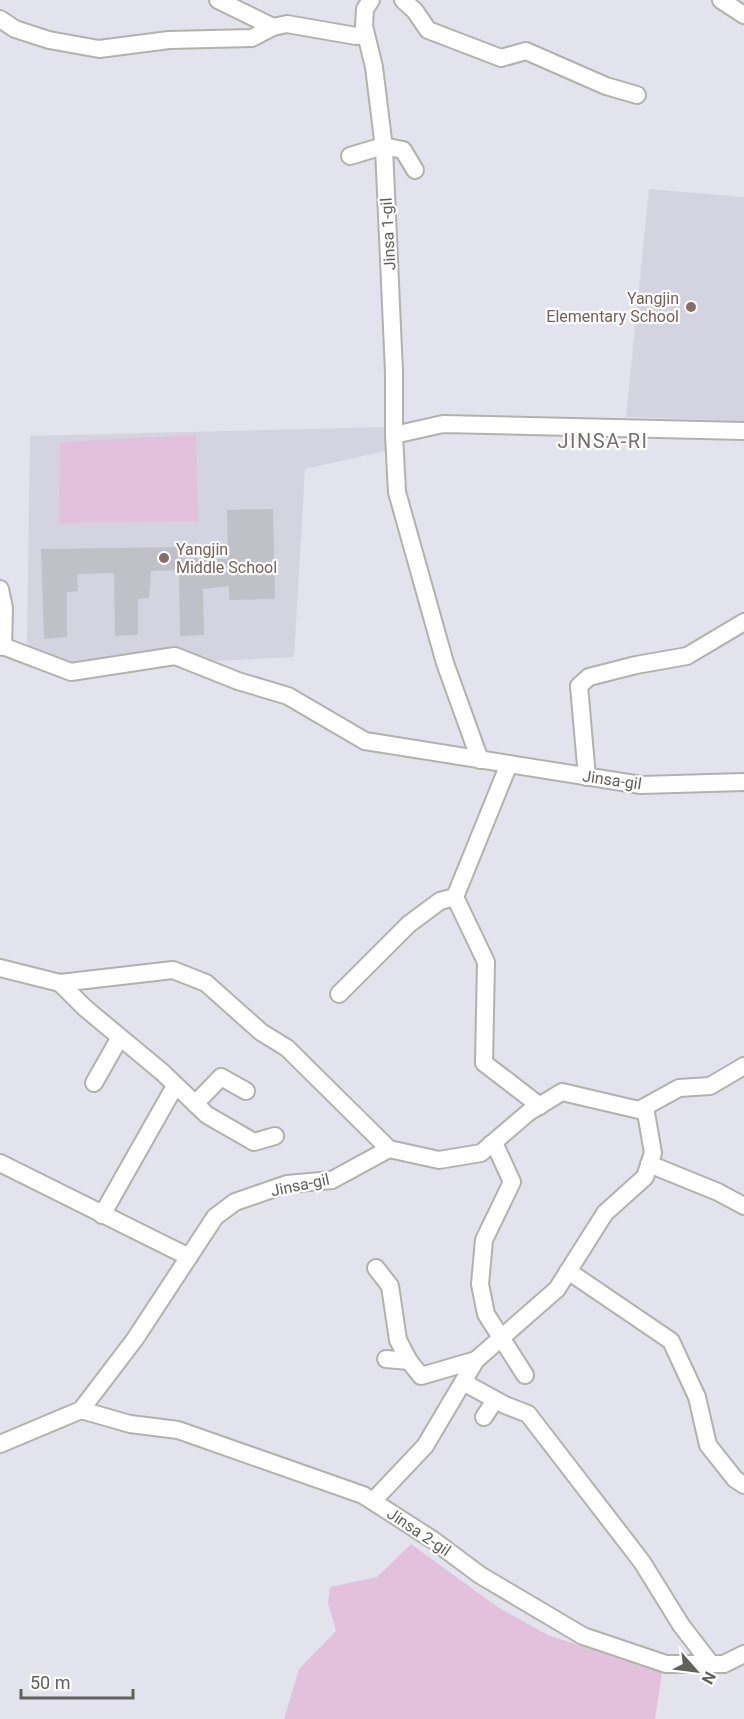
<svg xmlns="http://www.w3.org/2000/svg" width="744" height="1719" font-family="Roboto,sans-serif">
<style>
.education{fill:#d3d4df}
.green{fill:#e3c0dc}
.building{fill:#bfc0c8}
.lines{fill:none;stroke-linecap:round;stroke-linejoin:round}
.minor-casing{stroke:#b2b1ac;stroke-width:20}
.minor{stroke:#fff;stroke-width:16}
.education-dot{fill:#8d6e63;stroke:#fff;stroke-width:2}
.labels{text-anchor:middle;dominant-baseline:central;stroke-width:4.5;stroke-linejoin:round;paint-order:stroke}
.street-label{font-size:16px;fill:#62605b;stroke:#fff}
.education-label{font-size:16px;fill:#785e54;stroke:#fff;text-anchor:end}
.quarter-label{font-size:20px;letter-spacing:1.5px;fill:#74716c;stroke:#fff}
</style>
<rect width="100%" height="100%" fill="#e2e3ec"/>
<!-- education -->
<g class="education">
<path d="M649,189L744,197V421L626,417Z"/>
<path d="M385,427V451L305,469L294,657L83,668L27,646L30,436Z"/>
</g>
<!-- green -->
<g class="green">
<path d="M196,435L198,521L59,523L60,442Z"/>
<path d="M411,1544L499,1608L548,1635L662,1673L655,1719H284L299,1669L336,1631L328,1603L330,1587L377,1577Z"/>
</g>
<!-- building -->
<path class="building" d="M273,509L275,599L229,600V586L203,589L204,635L180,636L179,570L151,571L149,598L138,599V635L115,636L114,573L77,574L78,591L67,592V637L44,639L41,549L181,547L183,558L228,559L227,510Z"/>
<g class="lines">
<defs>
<g id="minor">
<path d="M218,0L273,27"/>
<path d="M371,0L365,9L364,26L374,67L384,148L394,372V435L397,492L445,663L480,760"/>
<path d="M403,0L415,11L428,30L501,58L526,51L606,86L637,95"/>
<path d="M721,0L744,15"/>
<path d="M0,19L15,29L49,40L99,49L169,40L252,38L273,27L287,24L356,36L366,35"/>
<path d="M350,156L383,146L403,150L415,170"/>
<path d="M394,435L443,424L744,431"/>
<path d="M0,589L4,608L3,647"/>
<path d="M0,645L71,672L175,656L238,681L288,696L365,741L641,785L744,782"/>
<path d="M509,764L455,897L486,962L484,1063L540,1106"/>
<path d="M587,777L579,686L589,677L636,665L687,656L744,622"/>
<path d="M0,968L60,983L173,970L206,983L261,1032L287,1048L389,1149"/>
<path d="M60,983L85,1008L162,1072L207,1115L254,1142L275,1136"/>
<path d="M339,994L409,924L440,901L455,897"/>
<path d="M94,1083L119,1039"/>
<path d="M195,1104L221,1077L246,1091"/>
<path d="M491,1144L497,1149L512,1182L484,1240L480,1284L486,1314L525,1375"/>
<path d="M0,1163L189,1257"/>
<path d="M649,1164L718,1192L744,1206"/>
<path d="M102,1215L175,1086"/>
<path d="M376,1268L390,1286L398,1340L409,1361L421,1376L476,1360"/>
<path d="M568,1271L671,1341L697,1397L708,1445L735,1479L744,1485"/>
<path d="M386,1359L409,1361"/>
<path d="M463,1382L505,1405L528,1414L642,1562L681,1625L711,1664"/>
<path d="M81,1410L130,1424L178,1430L363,1495L433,1540L480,1575L583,1636L666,1664H724L744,1654"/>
<path d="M484,1417L495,1400"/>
<path d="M0,1444L81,1410L135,1339L215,1217L235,1202L287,1184L332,1180L389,1149L439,1160L481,1153L529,1112L562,1092L639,1110L679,1088L710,1086L744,1066"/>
<path d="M373,1501L425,1446L476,1360L557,1289L605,1213L645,1177L653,1153L645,1107"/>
</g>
</defs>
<!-- minor casing -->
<use href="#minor" class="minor-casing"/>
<!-- minor -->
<use href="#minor" class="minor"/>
</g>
<!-- markers -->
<g class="education-dot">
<circle cx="691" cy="307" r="6"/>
<circle cx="164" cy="558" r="6"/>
</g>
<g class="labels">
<!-- street labels -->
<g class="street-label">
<text transform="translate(388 234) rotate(-93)">Jinsa 1-gil</text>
<text transform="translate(612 780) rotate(8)">Jinsa-gil</text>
<text transform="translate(300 1185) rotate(-12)">Jinsa-gil</text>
<text transform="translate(419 1532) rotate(34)">Jinsa 2-gil</text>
</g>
<!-- education labels -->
<g class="education-label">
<text x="679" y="298">Yangjin<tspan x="679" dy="18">Elementary School</tspan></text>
<text x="176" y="549" text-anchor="start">Yangjin<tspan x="176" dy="18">Middle School</tspan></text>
</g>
<!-- quarter labels -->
<g class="quarter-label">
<text x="603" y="441">JINSA-RI</text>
</g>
</g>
<!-- north arrow -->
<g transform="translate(696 1671) rotate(118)" stroke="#ffffff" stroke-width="4.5" paint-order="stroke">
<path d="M0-4.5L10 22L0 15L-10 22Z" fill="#62605b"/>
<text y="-9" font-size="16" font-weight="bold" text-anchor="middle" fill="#62605b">N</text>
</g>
<!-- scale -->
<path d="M21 1689v9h112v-9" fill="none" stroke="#62605b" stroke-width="3"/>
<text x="30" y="1689" font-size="18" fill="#62605b" stroke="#ffffff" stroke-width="4.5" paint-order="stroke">50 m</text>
</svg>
